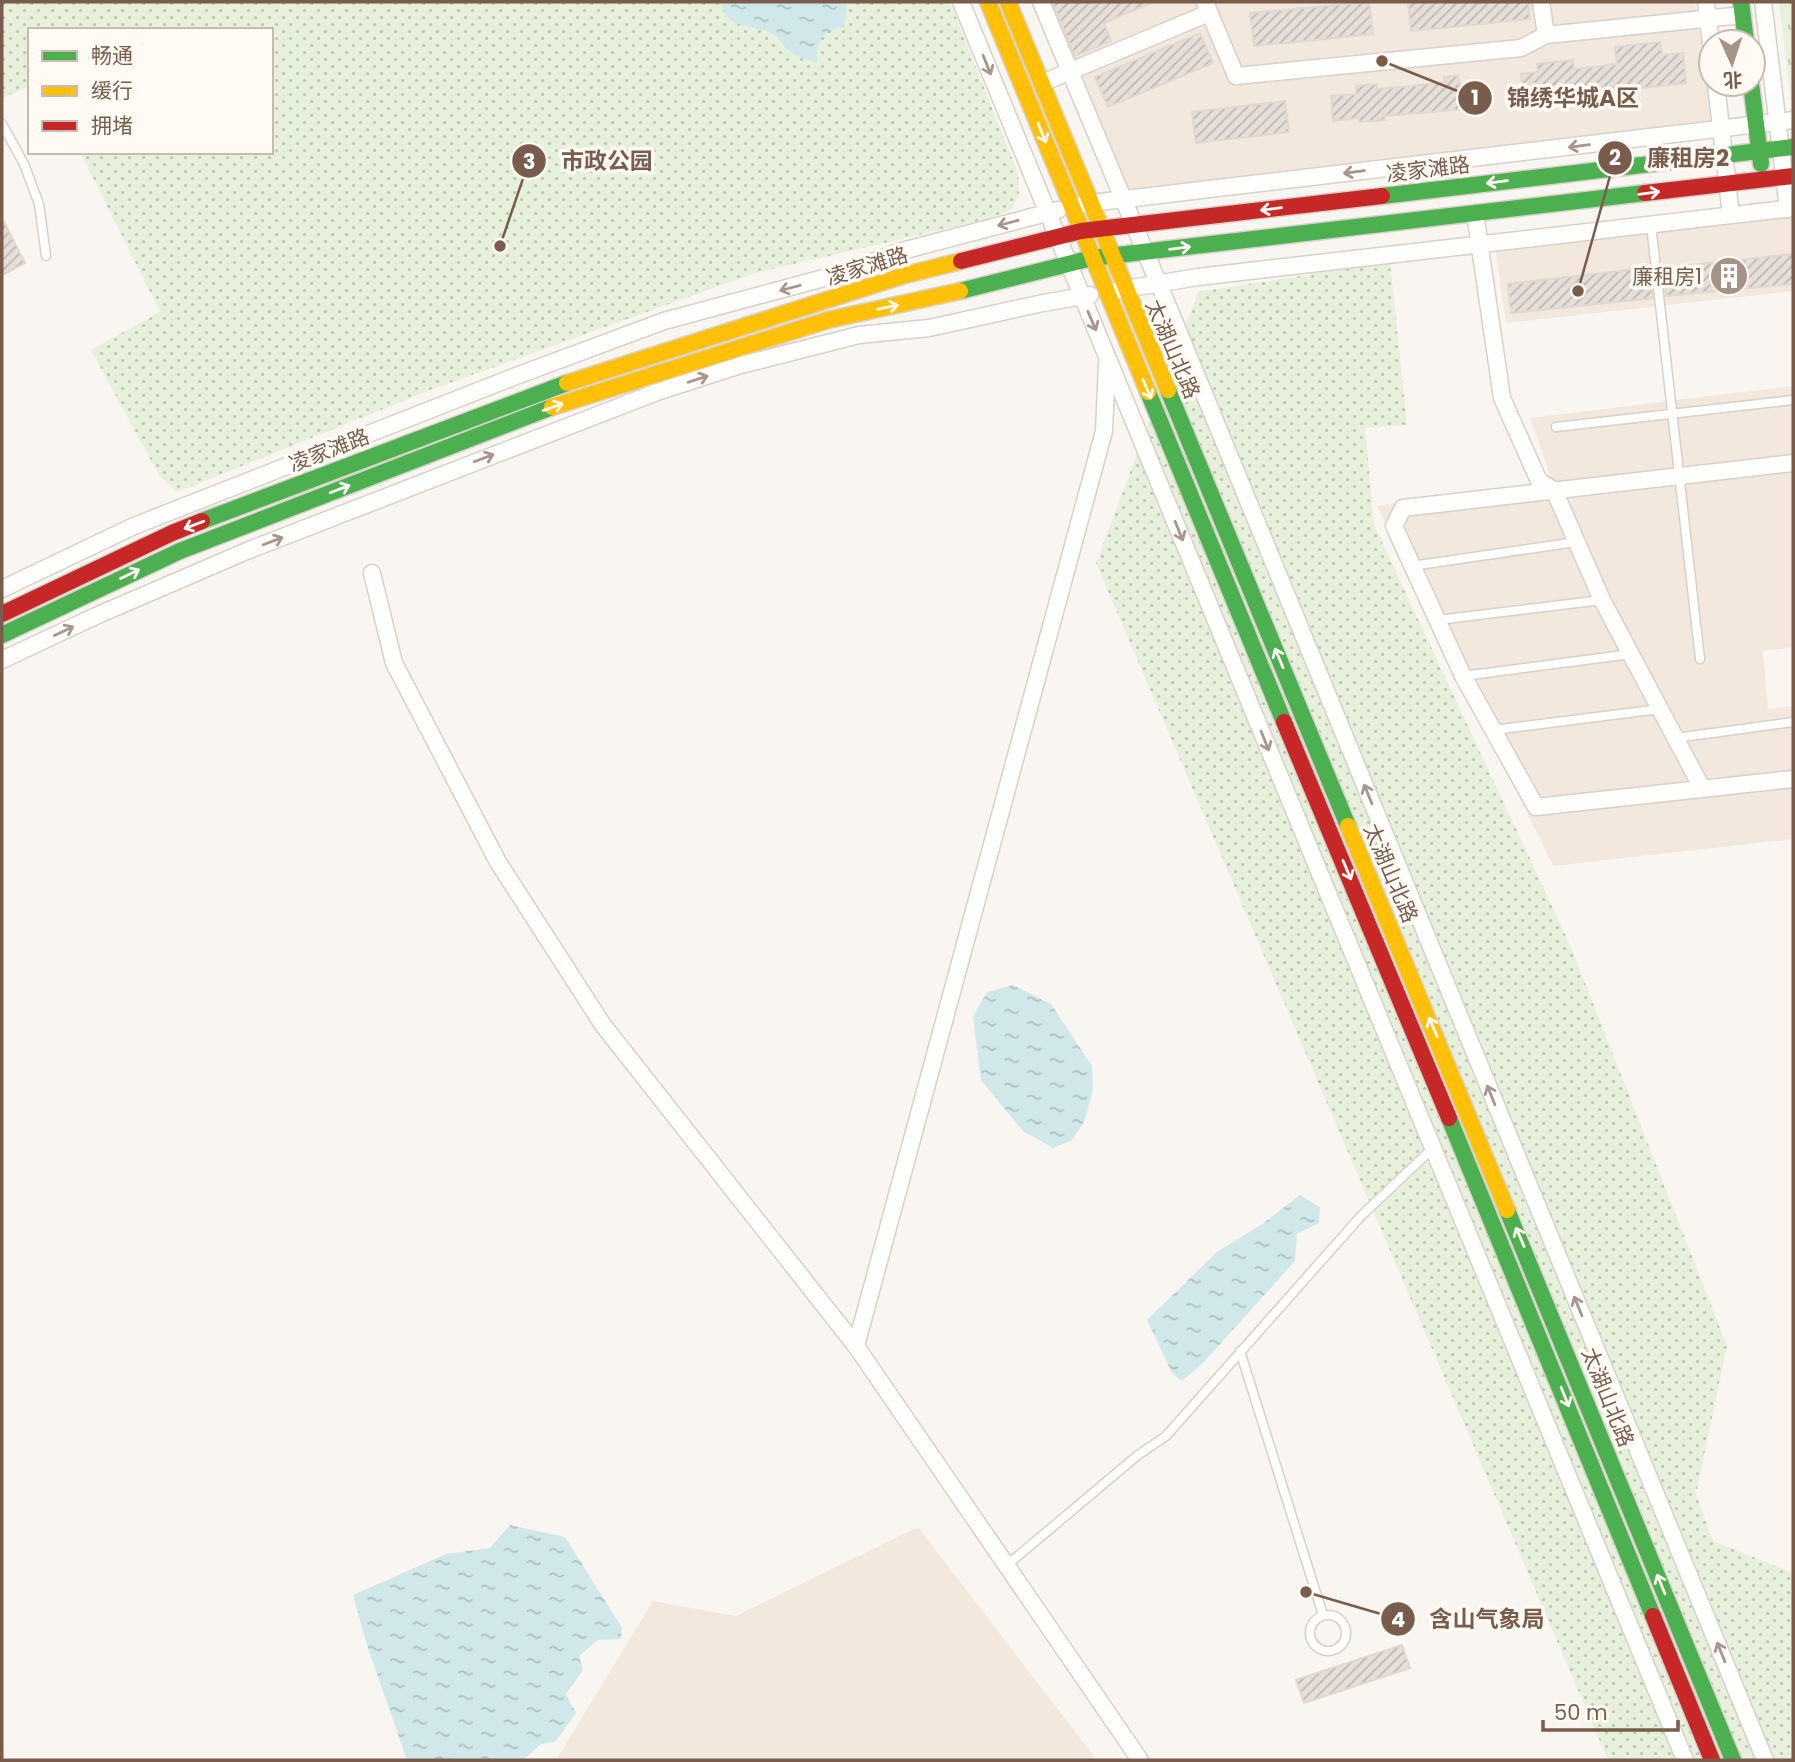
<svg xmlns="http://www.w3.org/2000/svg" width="1795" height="1762" font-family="Poppins,'Noto Sans SC',sans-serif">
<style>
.residential{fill:#f2e8de}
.grass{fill:url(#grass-tufts)}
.park{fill:url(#park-dots)}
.water{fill:url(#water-ripples)}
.building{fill:url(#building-hatch);stroke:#e2d8d2;stroke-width:2}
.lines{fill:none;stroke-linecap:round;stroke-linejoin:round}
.lane-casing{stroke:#d7d1cb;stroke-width:11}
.street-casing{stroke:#d7d1cb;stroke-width:19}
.fast-casing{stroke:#d9d2cb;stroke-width:19}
.slow-casing{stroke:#d9d2cb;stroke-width:19}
.jam-casing{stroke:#d9d2cb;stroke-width:19}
.lane{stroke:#fefefd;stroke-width:8}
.street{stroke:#fefefd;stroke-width:16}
.fast{stroke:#4caf50;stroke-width:16}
.slow{stroke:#ffc107;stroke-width:16}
.jam{stroke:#c62828;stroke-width:16}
.oneway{stroke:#a8958b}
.oneway2{stroke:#fffaf3}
.labels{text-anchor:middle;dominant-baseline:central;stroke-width:7;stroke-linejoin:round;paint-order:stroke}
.street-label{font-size:21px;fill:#7a5c4d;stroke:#fffaf3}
.poi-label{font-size:21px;fill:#7a5c4d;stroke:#fffaf3;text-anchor:end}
.leader{fill:none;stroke:#7a5c4d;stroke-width:2.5}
.callout-dot{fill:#7a5c4d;stroke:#fffaf3;stroke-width:2.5}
.mark-label{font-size:21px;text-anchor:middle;font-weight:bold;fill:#fff}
.callout-label{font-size:23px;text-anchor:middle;font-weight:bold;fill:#7a5c4d;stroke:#fffaf3;stroke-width:7;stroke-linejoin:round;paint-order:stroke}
</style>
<defs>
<pattern id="grass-tufts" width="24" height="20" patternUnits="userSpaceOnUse" patternTransform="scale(1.75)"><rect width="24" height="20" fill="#e7f0db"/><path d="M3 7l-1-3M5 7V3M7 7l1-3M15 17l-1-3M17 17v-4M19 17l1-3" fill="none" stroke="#c0c6b4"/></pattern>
<pattern id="park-dots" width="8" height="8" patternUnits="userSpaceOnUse" patternTransform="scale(1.75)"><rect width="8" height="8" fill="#e7f0db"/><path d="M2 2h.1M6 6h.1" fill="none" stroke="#c0c6b4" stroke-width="1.8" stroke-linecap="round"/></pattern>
<pattern id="water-ripples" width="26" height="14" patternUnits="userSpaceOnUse" patternTransform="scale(1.75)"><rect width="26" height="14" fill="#d0e8ea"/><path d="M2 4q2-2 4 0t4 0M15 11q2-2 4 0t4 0" fill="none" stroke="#aebfc0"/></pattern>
<pattern id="building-hatch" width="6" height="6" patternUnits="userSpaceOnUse" patternTransform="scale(1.75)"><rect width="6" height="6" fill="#e6ded7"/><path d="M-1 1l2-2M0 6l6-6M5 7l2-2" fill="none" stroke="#bfb7b1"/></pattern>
</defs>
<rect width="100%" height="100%" fill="#f9f5f0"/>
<!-- residential -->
<g class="residential">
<path d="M1035,2H1695L1713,121L1115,191Z"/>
<path d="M1793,212V291L1506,323L1495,247Z"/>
<path d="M1793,386V647L1763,651L1768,709L1793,706V839L1553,866L1377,506L1552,481L1530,418Z"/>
<path d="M918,1527L1093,1755L1094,1760H556L653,1601L736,1616Z"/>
</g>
<!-- grass -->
<path class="grass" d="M1779,2H1793V100L1791,101Z"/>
<!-- park -->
<g class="park">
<path d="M2,2H950L1018,173L1019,193L1013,208L992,218L755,273L433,389L177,492L159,475L91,350L160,312L80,152H271V30H30V86L2,98Z"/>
<path d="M1390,262L1407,425L1365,428L1374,525L1571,947L1727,1346L1696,1494L1713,1541L1793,1573V1760H1608L1096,563L1198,292Z"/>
</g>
<!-- water -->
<g class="water">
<path d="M722,2H847L844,27C823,30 815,41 817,62C806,60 794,56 786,48C782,44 780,38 775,35C759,25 722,30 722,2Z"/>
<path d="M1013,985L1051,1004L1092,1066L1093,1090L1084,1122L1072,1140L1053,1148L1023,1131L981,1080L973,1016L987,992Z"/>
<path d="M1300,1195L1320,1207L1319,1223L1297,1234L1295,1261L1202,1364L1182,1381L1172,1373L1147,1320L1217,1252L1264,1223Z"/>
<path d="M510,1525L565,1537L622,1628L621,1639L598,1640L579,1656L583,1670L566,1694L576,1713L555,1742L541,1744L523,1760H407L366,1642L353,1595L446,1554L490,1548Z"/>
</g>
<!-- building -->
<g class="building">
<path d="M1052,2H1153L1104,23L1111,41L1075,56Z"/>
<path d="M1369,2L1373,34L1254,46L1250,13Z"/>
<path d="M1408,2H1528L1530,19L1411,31Z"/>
<path d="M1200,33L1213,63L1108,107L1095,77Z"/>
<path d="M1660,42L1662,55L1683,53L1686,83L1524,101L1521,74L1538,72L1537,64L1573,60L1574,69L1617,64L1615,47Z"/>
<path d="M1458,76L1459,84L1482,82L1484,102L1464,104V109L1384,116L1385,120L1359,122L1358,118L1333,121L1331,96L1356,94V86L1377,84V89L1412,86L1445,82L1444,77Z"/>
<path d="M1285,101L1289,132L1196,143L1192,112Z"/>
<path d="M2,218L25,263L2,275Z"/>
<path d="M1793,254V284L1666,296L1662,268Z"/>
<path d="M1645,268L1649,270L1653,298L1511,313L1508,284Z"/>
<path d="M1402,1645L1410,1668L1304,1703L1296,1680Z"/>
</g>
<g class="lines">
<defs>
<g id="lane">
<path d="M2,124L24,164L39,204L46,256"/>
<path d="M1651,225L1700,659"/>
<path d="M1556,427L1793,400"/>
<path d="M1412,566L1576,542"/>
<path d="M1437,620L1602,600"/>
<path d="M1463,676L1631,654"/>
<path d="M1493,730L1660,709"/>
<path d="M1676,738L1793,722"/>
<path d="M1240,1351L1323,1615"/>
<path d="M1006,1566L1138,1455L1166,1436L1361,1216L1433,1148"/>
<circle cx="1328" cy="1633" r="18"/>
</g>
<g id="street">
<path d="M961,2L1685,1760"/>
<path d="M1041,2L1175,323L1765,1760"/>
<path d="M1205,2L1236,76L1521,48L1546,35L1743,15"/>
<path d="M1541,2L1546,35"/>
<path d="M1706,2L1711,44"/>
<path d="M1763,2L1788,209"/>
<path d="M1042,83L1209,13"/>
<path d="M1716,84L1731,215"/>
<path d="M1083,204L1793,120"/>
<path d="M1475,213L1502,398L1539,481L1554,490L1602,600L1702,788"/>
<path d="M1119,290L1198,277L1793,208"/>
<path d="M1793,463L1403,508L1394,526L1463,676L1536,807L1793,779"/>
<path d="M372,573L394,663L498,862L603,1025L856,1346L1140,1760"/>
<path d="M2,589L134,526L516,376L664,321L846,272L898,252L1058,210"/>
<path d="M2,660L98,615L249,550L657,392L741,365L859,335L929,328L1043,303L1090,295"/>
<path d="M856,1346L1104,431L1107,364"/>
</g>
<g id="fast">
<path d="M1741,2L1746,42"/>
<path d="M1751,84L1761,164"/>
<path d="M1382,196L1793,147"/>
<path d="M960,291L1092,258L1645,193"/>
<path d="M1168,390L1348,826"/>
<path d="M1148,392L1284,722"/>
<path d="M202,521L567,383"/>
<path d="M2,635L180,551L552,407"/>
<path d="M1449,1118L1653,1616"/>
<path d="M1507,1210L1733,1760"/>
</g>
<g id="slow">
<path d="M988,2L1148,392"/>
<path d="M1008,2L1168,390"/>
<path d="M567,383L905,275L961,261"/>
<path d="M552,407L828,320L960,291"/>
<path d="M1348,826L1507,1210"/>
</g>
<g id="jam">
<path d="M1645,193L1793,176"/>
<path d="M961,261L1081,231L1382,196"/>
<path d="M2,614L172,533L202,521"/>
<path d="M1284,722L1449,1118"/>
<path d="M1653,1616L1712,1760"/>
</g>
</defs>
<!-- lane casing -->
<use href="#lane" class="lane-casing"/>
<!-- street casing -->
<use href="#street" class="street-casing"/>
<!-- fast casing -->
<use href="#fast" class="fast-casing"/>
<!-- slow casing -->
<use href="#slow" class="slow-casing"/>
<!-- jam casing -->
<use href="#jam" class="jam-casing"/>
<!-- lane -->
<use href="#lane" class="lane"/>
<!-- street -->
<use href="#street" class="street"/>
<!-- fast -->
<use href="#fast" class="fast"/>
<!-- slow -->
<use href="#slow" class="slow"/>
<!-- jam -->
<use href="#jam" class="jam"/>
</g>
<!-- one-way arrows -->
<defs><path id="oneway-shaft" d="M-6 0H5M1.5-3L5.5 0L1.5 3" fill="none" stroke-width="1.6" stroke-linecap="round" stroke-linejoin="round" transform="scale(1.75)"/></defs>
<g class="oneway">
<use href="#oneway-shaft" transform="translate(987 65) rotate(68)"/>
<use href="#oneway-shaft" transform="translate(1579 146) rotate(173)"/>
<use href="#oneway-shaft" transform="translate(1354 172) rotate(173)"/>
<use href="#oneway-shaft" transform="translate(1008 223) rotate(165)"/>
<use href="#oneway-shaft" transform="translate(790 288) rotate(165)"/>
<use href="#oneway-shaft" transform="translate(1092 321) rotate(67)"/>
<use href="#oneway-shaft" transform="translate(698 379) rotate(-18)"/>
<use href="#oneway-shaft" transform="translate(484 458) rotate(-21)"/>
<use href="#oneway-shaft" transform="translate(1179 531) rotate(68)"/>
<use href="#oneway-shaft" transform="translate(273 541) rotate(-21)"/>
<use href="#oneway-shaft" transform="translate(64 631) rotate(-25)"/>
<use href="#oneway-shaft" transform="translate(1265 741) rotate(68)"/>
<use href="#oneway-shaft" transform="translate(1368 794) rotate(-112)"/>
<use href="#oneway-shaft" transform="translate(1491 1095) rotate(-112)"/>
<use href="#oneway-shaft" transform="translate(1578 1306) rotate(-112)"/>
<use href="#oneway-shaft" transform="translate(1721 1652) rotate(-112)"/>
</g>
<g class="oneway2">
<use href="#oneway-shaft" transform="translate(1042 133) rotate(68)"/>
<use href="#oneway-shaft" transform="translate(1497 182) rotate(173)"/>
<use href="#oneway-shaft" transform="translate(1649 193) rotate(-7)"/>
<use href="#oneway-shaft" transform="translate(1271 209) rotate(173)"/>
<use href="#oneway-shaft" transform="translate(1180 248) rotate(-7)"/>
<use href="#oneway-shaft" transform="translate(888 307) rotate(-11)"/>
<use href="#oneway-shaft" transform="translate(1147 389) rotate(67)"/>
<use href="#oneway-shaft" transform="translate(553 407) rotate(-20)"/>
<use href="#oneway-shaft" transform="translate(340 489) rotate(-21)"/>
<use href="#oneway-shaft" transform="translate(194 525) rotate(159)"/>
<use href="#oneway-shaft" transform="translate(130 574) rotate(-25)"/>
<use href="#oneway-shaft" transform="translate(1279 658) rotate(-113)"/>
<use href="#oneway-shaft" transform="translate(1347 870) rotate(67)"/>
<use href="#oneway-shaft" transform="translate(1433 1027) rotate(-113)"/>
<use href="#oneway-shaft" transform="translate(1520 1237) rotate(-113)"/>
<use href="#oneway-shaft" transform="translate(1565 1397) rotate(68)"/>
<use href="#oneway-shaft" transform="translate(1661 1584) rotate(-112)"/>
</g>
<!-- icons -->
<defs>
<symbol id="building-disc" viewBox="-11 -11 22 22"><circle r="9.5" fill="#a69286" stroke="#fffaf3"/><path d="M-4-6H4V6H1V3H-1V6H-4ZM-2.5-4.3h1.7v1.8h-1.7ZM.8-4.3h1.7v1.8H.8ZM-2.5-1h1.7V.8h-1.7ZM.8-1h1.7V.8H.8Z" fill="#fff"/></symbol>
</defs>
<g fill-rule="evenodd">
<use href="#building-disc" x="1707" y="254" width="44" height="44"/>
</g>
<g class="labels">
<!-- street labels -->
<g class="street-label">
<text transform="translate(1428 169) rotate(-7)">凌家滩路</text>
<text transform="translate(867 266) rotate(-17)">凌家滩路</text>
<text transform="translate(1173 349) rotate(67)">太湖山北路</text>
<text transform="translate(329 450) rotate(-21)">凌家滩路</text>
<text transform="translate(1391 873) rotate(67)">太湖山北路</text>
<text transform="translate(1608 1397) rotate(68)">太湖山北路</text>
</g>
<!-- poi labels -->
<g class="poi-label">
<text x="1702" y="276">廉租房1</text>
</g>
</g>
<!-- callouts -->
<path class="leader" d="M1382 61L1475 98M1578 291L1615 158M500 246L529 161M1306 1592L1398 1619"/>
<g class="callout-dot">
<circle cx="1382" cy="61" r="7"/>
<circle cx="1578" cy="291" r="7"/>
<circle cx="500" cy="246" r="7"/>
<circle cx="1306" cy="1592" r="7"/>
<circle cx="1475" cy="98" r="18"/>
<circle cx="1615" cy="158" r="18"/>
<circle cx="529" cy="161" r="18"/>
<circle cx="1398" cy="1619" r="18"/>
</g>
<g class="mark-label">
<text x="1475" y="105">1</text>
<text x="1615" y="165">2</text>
<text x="529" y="169">3</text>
<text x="1398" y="1627">4</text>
</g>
<g class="callout-label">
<text x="1573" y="106">锦绣华城A区</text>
<text x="1688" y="166">廉租房2</text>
<text x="607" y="169">市政公园</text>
<text x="1487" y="1627">含山气象局</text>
</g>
<!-- border -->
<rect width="1795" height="1762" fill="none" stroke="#7a5c4d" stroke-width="7"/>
<!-- legend -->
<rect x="28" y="28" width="245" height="126" fill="#fffaf3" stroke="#cabbb1" stroke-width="2"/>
<rect x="42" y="51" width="35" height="10" fill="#4caf50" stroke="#cabbb1" stroke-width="2"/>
<text x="91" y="63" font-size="21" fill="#7a5c4d">畅通</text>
<rect x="42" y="86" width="35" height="10" fill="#ffc107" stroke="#cabbb1" stroke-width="2"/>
<text x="91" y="98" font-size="21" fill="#7a5c4d">缓行</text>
<rect x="42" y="121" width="35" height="10" fill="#c62828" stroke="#cabbb1" stroke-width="2"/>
<text x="91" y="133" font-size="21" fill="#7a5c4d">拥堵</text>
<!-- north arrow -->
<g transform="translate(1732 63) rotate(177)"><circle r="33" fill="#fffaf3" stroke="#cabbb1" stroke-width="2"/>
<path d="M0-5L12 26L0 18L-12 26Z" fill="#a69286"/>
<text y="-10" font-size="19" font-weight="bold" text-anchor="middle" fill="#7a5c4d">北</text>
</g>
<!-- scale -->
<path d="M1543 1720v10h135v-10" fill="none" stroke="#7a5c4d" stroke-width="3.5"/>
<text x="1554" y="1720" font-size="21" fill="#7a5c4d" stroke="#fffaf3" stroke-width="5" paint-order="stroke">50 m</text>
</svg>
